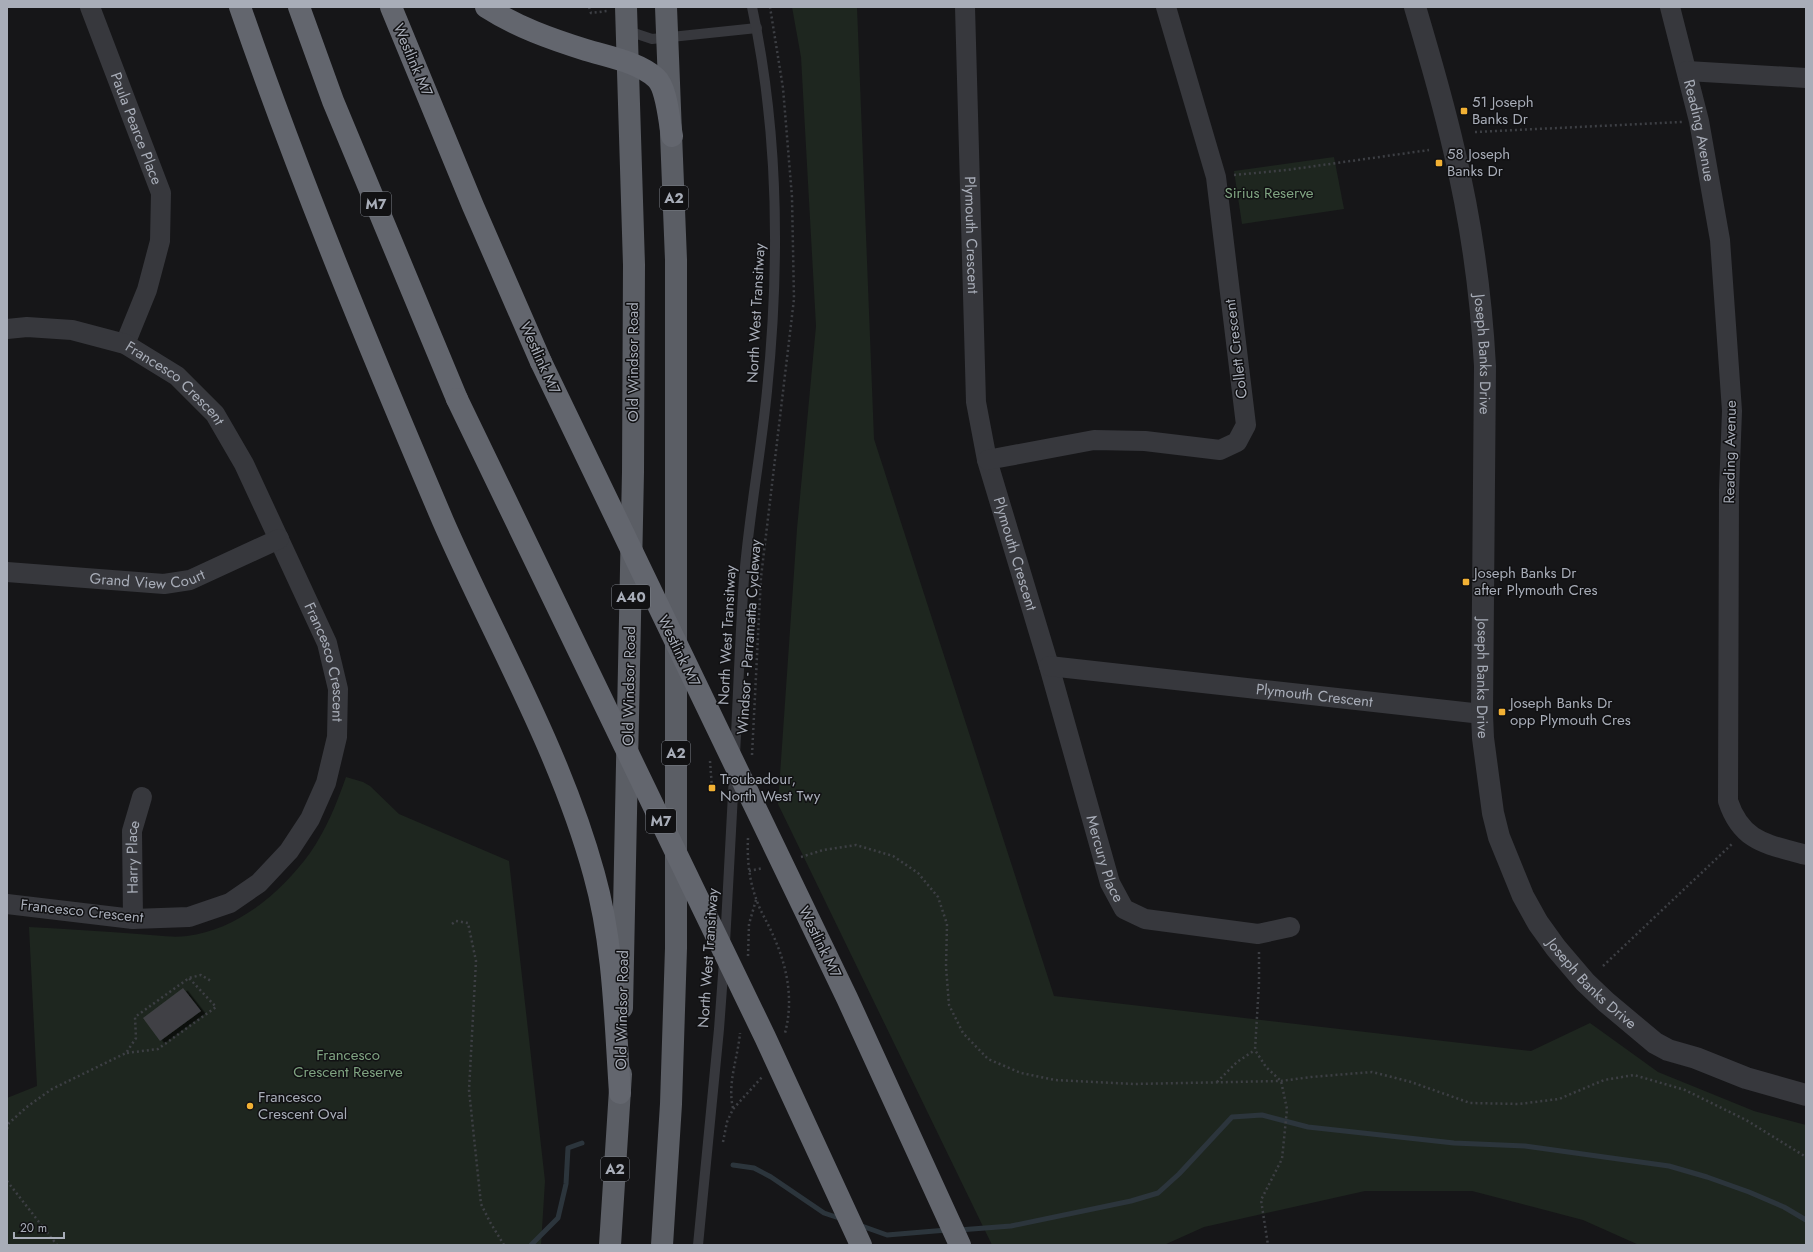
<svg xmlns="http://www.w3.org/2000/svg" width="1813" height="1252" font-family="Jost,sans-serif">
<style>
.green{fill:#1e261f}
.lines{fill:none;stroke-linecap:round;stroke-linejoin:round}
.stream{stroke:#2c353c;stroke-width:5}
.building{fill:#404145;filter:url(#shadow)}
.path{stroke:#3d3f44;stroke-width:2.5;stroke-dasharray:2 3;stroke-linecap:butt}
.service{stroke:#37383d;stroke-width:10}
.minor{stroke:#37383d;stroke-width:20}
.tertiary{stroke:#37383d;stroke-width:22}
.trunk{stroke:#5b5e65;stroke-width:22}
.motorway{stroke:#63666e;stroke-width:22}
.motorway-bridge{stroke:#63666e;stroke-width:22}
.poi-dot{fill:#f2b134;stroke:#111113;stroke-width:1.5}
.labels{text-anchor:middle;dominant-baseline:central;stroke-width:3;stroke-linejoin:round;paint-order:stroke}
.shield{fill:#111113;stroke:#7b7e86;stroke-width:1}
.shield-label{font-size:14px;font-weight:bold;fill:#a8adb8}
.street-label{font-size:15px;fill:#a8adb8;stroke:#111113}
.poi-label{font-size:15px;fill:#a8adb8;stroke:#111113;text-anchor:start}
.park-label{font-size:15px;fill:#7fa381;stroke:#111113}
</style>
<defs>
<filter id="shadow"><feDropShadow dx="4.5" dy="2.5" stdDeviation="0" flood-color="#0009"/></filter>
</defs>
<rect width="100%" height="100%" fill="#161618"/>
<!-- green -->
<g class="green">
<path d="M792,7H857L874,439L1054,996L1531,1051L1590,1023L1658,1072L1754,1111L1806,1125V1245H1639L1583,1220L1472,1191H1365L1204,1227L1164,1245H992L778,804L797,529L816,326L801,57Z"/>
<path d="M1334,157L1344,209L1242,224L1234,171Z"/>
<path d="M346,777L363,782L370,786L399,814L509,861L545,1181L541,1245H7V1098L37,1086L29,927C65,929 102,931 138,934C154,935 171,938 187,936C237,930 281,893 310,853C326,830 337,803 346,777Z"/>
</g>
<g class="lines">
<!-- stream -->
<g class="stream">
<path d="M733,1165L754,1168L771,1177L824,1213L842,1219"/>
<path d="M859,1225L887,1235L947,1230"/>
<path d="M959,1230L1011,1226L1131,1201L1158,1193L1179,1174L1232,1117L1262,1115L1308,1127L1454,1143L1525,1146L1669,1166L1707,1177L1749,1192L1784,1207L1806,1220"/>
<path d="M531,1245L558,1218L566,1184L568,1148L582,1143"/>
</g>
</g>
<!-- building -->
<path class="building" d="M183,988L201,1011L160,1041L143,1018Z"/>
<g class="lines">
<!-- path -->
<g class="path">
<path d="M589,7L591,13L607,11"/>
<path d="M1475,132L1682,122"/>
<path d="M1234,175L1287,170L1429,150"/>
<path d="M752,755L761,577L794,299L792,197L783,88L770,7"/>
<path d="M710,761L712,788"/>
<path d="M748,838C747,859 749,881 757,901C761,913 768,923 773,935C787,966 794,999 785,1033"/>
<path d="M801,857L823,850L856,845L893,856L918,873L938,897L947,924L946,967L949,1005L963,1033L988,1059L1021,1073L1055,1080L1134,1084L1281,1081L1311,1077L1372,1072L1411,1082L1470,1103L1519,1104L1559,1099L1604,1080L1634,1075L1685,1090L1746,1120L1806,1157"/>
<path d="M749,871L763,868"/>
<path d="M452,924L456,921L468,923L476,961L469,1090L481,1204L490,1222L504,1245"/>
<path d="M1259,952V983L1255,1050L1266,1067L1281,1081L1287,1109L1282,1159L1261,1200L1268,1245"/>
<path d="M748,956L749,924L756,900"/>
<path d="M1603,966L1733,843"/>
<path d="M127,1053L158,1049L216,1007L189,978"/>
<path d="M1217,1082L1237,1062L1255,1050"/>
<path d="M733,1108C727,1084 738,1057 740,1033"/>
<path d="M7,1129L9,1123L28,1106L52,1089L126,1053L136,1038L135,1017L189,978L201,975L211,981"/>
<path d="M723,1142L727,1122L733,1109L763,1076"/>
<path d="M7,1181L57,1245"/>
</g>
<!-- service -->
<g class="service">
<path d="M628,28L634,33L652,39L757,28"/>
<path d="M735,755C738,696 740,637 744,578C749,515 761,453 767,391C780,263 779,133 752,7"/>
<path d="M725,943L734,775"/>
<path d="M698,1245L719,1029L724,961"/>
</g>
<!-- minor -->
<g class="minor">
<path id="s1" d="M90,7L161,193L160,241L147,290L125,344"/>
<path id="s2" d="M965,7L976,402L987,460L1049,666L1110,883L1124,909L1145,919L1258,934L1290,927"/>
<path id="s3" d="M1670,7L1699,121L1720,240L1732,411L1729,490L1728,801C1742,843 1768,844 1806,855"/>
<path d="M1687,71L1806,78"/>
<path id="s4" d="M7,329L27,327L72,330L125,344L177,376L215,414L244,464L327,643L338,689L337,737L326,783L310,819L289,851L259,883L230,903L189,917L133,919L7,904"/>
<path d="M987,460L1094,440L1145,441L1220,450L1237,442L1246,425L1216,177L1166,7"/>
<path id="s5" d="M7,572L164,584L190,580L279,539"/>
<path id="s6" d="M1049,666L1482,714"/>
<path id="s7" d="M133,919L132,831L142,797"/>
</g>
<!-- tertiary -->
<path class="tertiary" id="s8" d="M1415,7C1429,54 1443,102 1454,150C1471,221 1481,293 1485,366L1482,714L1483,738L1493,813L1499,837L1523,896L1538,923L1556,948L1585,982L1606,1002L1655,1043L1668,1050L1696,1058L1746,1078L1806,1095"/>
<!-- trunk -->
<g class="trunk">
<path d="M622,1008L633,472L634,265L626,7"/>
<path d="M610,1245L621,1074"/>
<path d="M662,1245L671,1104L676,948V260L666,7"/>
</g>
<!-- motorway -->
<g class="motorway">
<path d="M240,7C300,181 371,352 443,521C494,638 560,750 594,874C614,945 615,1021 620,1093"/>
<path d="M299,7L333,101L457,399"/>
<path d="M391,7L473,206L541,362"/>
<path d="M486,7C517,27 551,39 586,50C609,57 638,62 656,78C667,88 669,121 672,136"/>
</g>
<!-- motorway-bridge -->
<g class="motorway-bridge">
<path d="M541,362L847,998L960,1245"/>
<path d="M457,399L765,1037L861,1245"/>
</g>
</g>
<!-- markers -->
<g class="poi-dot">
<rect x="1460" y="107" width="8" height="8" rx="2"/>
<rect x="1435" y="159" width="8" height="8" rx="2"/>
<rect x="1462" y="578" width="8" height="8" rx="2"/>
<rect x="1498" y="708" width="8" height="8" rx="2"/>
<rect x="708" y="784" width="8" height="8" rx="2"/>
<circle cx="250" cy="1106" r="4"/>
</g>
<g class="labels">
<!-- shield labels -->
<g class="shield">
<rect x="660" y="186" width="28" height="24" rx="3"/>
<rect x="361" y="192" width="30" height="24" rx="3"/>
<rect x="612" y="585" width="38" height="24" rx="3"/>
<rect x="662" y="741" width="28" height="24" rx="3"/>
<rect x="646" y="809" width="30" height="24" rx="3"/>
<rect x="601" y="1157" width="28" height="24" rx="3"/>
</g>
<g class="shield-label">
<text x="674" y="198">A2</text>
<text x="376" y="204">M7</text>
<text x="631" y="597">A40</text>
<text x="676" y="753">A2</text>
<text x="661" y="821">M7</text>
<text x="615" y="1169">A2</text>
</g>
<!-- street labels -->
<g class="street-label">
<text transform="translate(413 60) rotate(67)">Westlink M7</text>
<text stroke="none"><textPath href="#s1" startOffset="130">Paula Pearce Place</textPath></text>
<text stroke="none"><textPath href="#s3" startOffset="127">Reading Avenue</textPath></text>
<text stroke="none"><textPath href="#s2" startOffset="228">Plymouth Crescent</textPath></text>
<text transform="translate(756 313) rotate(-87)">North West Transitway</text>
<text transform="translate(1236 349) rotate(-97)">Collett Crescent</text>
<text stroke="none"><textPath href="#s8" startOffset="355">Joseph Banks Drive</textPath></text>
<text transform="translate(540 358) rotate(66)">Westlink M7</text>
<text transform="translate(633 362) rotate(-90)">Old Windsor Road</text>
<text stroke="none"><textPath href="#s4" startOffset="184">Francesco Crescent</textPath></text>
<text transform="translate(1730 452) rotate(-89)">Reading Avenue</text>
<text stroke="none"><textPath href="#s2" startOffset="552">Plymouth Crescent</textPath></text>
<text stroke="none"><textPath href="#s5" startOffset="141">Grand View Court</textPath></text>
<text transform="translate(727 635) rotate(-87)">North West Transitway</text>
<text transform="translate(749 637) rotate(-86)">Windsor - Parramatta Cycleway</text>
<text transform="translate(679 651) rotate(64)">Westlink M7</text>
<text stroke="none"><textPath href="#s4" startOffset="508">Francesco Crescent</textPath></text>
<text stroke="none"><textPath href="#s8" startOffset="679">Joseph Banks Drive</textPath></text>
<text transform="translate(629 686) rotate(-89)">Old Windsor Road</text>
<text stroke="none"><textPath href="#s6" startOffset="267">Plymouth Crescent</textPath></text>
<text stroke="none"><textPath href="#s7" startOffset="62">Harry Place</textPath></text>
<text stroke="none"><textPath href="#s2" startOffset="870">Mercury Place</textPath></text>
<text transform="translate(82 911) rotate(6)">Francesco Crescent</text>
<text transform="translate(820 942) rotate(64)">Westlink M7</text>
<text transform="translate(708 958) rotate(-86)">North West Transitway</text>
<text stroke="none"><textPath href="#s8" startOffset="1015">Joseph Banks Drive</textPath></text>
<text transform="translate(622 1010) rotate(-89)">Old Windsor Road</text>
</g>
<!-- poi labels -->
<g class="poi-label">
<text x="1472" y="102">51 Joseph<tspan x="1472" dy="17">Banks Dr</tspan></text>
<text x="1447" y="154">58 Joseph<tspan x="1447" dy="17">Banks Dr</tspan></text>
<text x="1474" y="573">Joseph Banks Dr<tspan x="1474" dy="17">after Plymouth Cres</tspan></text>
<text x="1510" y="703">Joseph Banks Dr<tspan x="1510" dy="17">opp Plymouth Cres</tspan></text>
<text x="720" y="779">Troubadour,<tspan x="720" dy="17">North West Twy</tspan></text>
<text x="258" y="1097">Francesco<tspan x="258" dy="17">Crescent Oval</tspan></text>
</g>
<!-- park labels -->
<g class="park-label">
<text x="1269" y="193">Sirius Reserve</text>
<text x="348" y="1055">Francesco<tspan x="348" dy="17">Crescent Reserve</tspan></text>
</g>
</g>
<!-- border -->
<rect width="1813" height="1252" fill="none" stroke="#a8adb8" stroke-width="16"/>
<!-- scale -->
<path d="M14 1232v6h50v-6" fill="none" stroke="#a8adb8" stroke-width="2"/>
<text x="20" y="1232" font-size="12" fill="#a8adb8" stroke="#111113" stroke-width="3" paint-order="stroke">20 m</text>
</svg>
